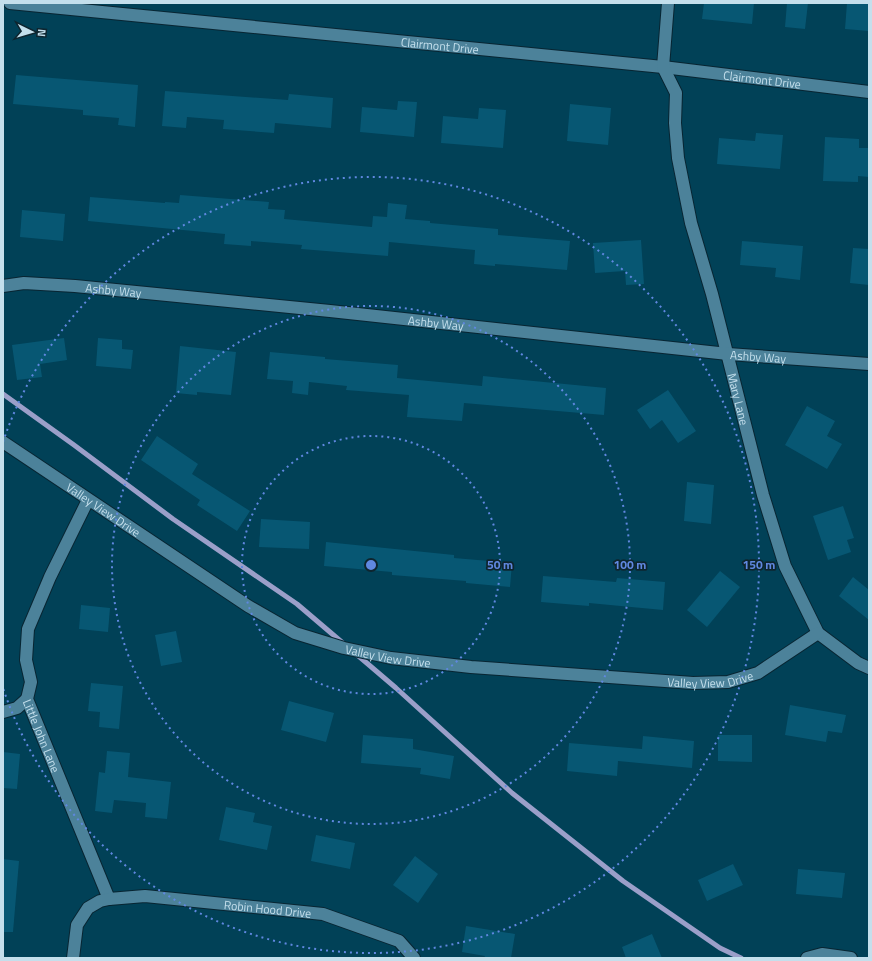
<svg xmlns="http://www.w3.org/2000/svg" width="872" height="961" font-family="'Titillium Web',sans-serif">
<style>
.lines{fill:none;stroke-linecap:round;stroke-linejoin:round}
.stream{stroke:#9b9fc9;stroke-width:5}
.building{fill:#075773}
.street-casing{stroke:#082532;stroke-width:14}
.street{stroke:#4c829a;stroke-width:12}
.ring{fill:none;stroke:#6088e0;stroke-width:2;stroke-dasharray:2 4}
.labels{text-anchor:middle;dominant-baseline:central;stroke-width:3.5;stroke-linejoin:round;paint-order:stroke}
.street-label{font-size:12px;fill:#c4dfec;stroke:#0e252f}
.centre{fill:#6088e0;stroke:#0e252f;stroke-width:2}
.ring-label{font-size:12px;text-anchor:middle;font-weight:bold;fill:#6088e0;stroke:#0e252f;stroke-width:3.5;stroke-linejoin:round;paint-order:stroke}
</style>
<rect width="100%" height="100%" fill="#014157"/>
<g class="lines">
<!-- stream -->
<g class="stream">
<path d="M3,394L74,445L173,519L297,604L344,644"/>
<path d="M355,653L396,688L512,793L623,881L720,948L741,958"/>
</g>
</g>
<!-- building -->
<g class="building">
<path d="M704,3H754L752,24L702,19Z"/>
<path d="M787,3H808L805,29L785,27Z"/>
<path d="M847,3H869V31L845,29Z"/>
<path d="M16,75L138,85L135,127L118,125L119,118L83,115V110L13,104Z"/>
<path d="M165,91L288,100L289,94L333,98L331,128L275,123L274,133L223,129L224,120L187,117L186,128L162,126Z"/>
<path d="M398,101L417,102L414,137L360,132L362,107L397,110Z"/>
<path d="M570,104L611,108L608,145L567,141Z"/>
<path d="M479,108L506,110L503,148L441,143L443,116L478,119Z"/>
<path d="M756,133L783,135L780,169L717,164L719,138L755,141Z"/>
<path d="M825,137L859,139V148H869V177L858,176V182L823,181Z"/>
<path d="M180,195L269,202L268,209L285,210L284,219L372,227L373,216L387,217L388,203L407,205L405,219L430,221V223L498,229V235L570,241L567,270L495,264V266L474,264L475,250L389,242L388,256L301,249L302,245L251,241V246L224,244L225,234L88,221L90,197L165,203V202L179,203Z"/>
<path d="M22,210L65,214L63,241L20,237Z"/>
<path d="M641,240L644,284L626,285L625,271L595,273L593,243Z"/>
<path d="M742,241L803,246L800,280L775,277L776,268L740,265Z"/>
<path d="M853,248L869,249V285L850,283Z"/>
<path d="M64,338L67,360L40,364L42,377L17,380L12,345Z"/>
<path d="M98,338L122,340V349L133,350L131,369L96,366Z"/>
<path d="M180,346L236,352L231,395L197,392V395L176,393Z"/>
<path d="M270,352L325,357V359L398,365L397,378L482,386L483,376L606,388L604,415L464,403L462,421L407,417L409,395L346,390L347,386L309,382L308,395L292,393L293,381L267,379Z"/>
<path d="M668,390L696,431L678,443L662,420L650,429L637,410Z"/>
<path d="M807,406L835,421L827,436L842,444L827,469L785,445Z"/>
<path d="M157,436L198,464L192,474L250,511L237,531L197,505L200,500L141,460Z"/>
<path d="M687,482L714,485L711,524L684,521Z"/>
<path d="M843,506L854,538L847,540L851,552L828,560L813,516Z"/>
<path d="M261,519L310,522L309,549L259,547Z"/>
<path d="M326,542L454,555V558L512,563L510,587L466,583V581L392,575V572L324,566Z"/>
<path d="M720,571L740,587L707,627L687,610Z"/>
<path d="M543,576L616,582L617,578L665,582L663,610L589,603V606L541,602Z"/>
<path d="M853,577L869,590V620L839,596Z"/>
<path d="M81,605L110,608L108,632L79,629Z"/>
<path d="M176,631L182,662L161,666L155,635Z"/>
<path d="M91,683L123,686L119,729L99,727L100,712L88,711Z"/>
<path d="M289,701L334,713L326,742L281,730Z"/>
<path d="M790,705L846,715L842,733L828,731L826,742L785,735Z"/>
<path d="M363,735L413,739V749L454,756L450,779L420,774L421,768L361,763Z"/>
<path d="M718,735H752V762L718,761Z"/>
<path d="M643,736L694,741L692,768L618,761L617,776L567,771L569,743L642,749Z"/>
<path d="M107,751L130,753L128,777L171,782L167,819L145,817L146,803L114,800L112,813L95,811L99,772L105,773Z"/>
<path d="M3,752L20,754L17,789L3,788Z"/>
<path d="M226,807L255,813L253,822L272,826L267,850L219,840Z"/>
<path d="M316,835L355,843L350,869L311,861Z"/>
<path d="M415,856L438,874L418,903L393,885Z"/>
<path d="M3,859L19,861L13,932H3Z"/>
<path d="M733,864L743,885L707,901L698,880Z"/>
<path d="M798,869L845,873L842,898L796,894Z"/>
<path d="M466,926L515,934L511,958H484L485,956L462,952Z"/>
<path d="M652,934L662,958H626L622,947Z"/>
</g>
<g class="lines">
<defs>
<g id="street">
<path id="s1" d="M10,3L663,67L869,92"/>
<path id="s2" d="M668,3L663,67L676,93L675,123L678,158L691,223L712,294L763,495L785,566L818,633L858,663L869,668"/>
<path id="s3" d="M3,286L24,283L75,286L330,311L728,354L869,364"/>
<path id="s4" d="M3,442L248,606L295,633L344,648L391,658L471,667L693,683L728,682L758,673L818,633"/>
<path id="s5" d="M88,500L50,577L28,629L26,660L31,682L27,699L109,899"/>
<path d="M3,712L17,708L27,699"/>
<path id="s6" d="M73,958L77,925L88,908L100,901L109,899L145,896L323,914L399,941L414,958"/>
<path d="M807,958L822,954L851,958"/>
</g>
</defs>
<!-- street casing -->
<use href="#street" class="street-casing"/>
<!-- street -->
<use href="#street" class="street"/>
</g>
<!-- distance rings -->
<g class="ring">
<circle cx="371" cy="565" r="129"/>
<circle cx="371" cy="565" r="259"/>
<path d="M3 442A388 388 0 1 1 3 688"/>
</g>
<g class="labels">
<!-- street labels -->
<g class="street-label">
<text stroke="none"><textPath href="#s1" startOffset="432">Clairmont Drive</textPath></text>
<text stroke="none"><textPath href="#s1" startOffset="756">Clairmont Drive</textPath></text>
<text stroke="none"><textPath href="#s3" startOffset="111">Ashby Way</textPath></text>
<text stroke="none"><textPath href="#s3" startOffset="435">Ashby Way</textPath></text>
<text stroke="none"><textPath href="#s3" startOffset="759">Ashby Way</textPath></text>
<text stroke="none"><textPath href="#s2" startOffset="407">Mary Lane</textPath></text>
<text stroke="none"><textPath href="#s4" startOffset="121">Valley View Drive</textPath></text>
<text stroke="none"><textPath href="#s4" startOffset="445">Valley View Drive</textPath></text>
<text stroke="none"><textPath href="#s4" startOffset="769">Valley View Drive</textPath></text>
<text stroke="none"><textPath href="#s5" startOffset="253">Little John Lane</textPath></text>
<text stroke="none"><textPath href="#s6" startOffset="236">Robin Hood Drive</textPath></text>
</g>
</g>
<circle cx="371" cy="565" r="6" class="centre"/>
<g class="ring-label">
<text x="500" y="569">50 m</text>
<text x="630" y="569">100 m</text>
<text x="759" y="569">150 m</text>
</g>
<!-- border -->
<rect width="872" height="961" fill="none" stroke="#c4dfec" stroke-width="8"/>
<!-- north arrow -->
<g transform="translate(32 32) rotate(95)" stroke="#0e252f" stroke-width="3" paint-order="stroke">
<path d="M0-3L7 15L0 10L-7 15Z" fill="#c4dfec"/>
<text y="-6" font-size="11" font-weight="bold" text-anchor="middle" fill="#c4dfec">N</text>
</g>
</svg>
